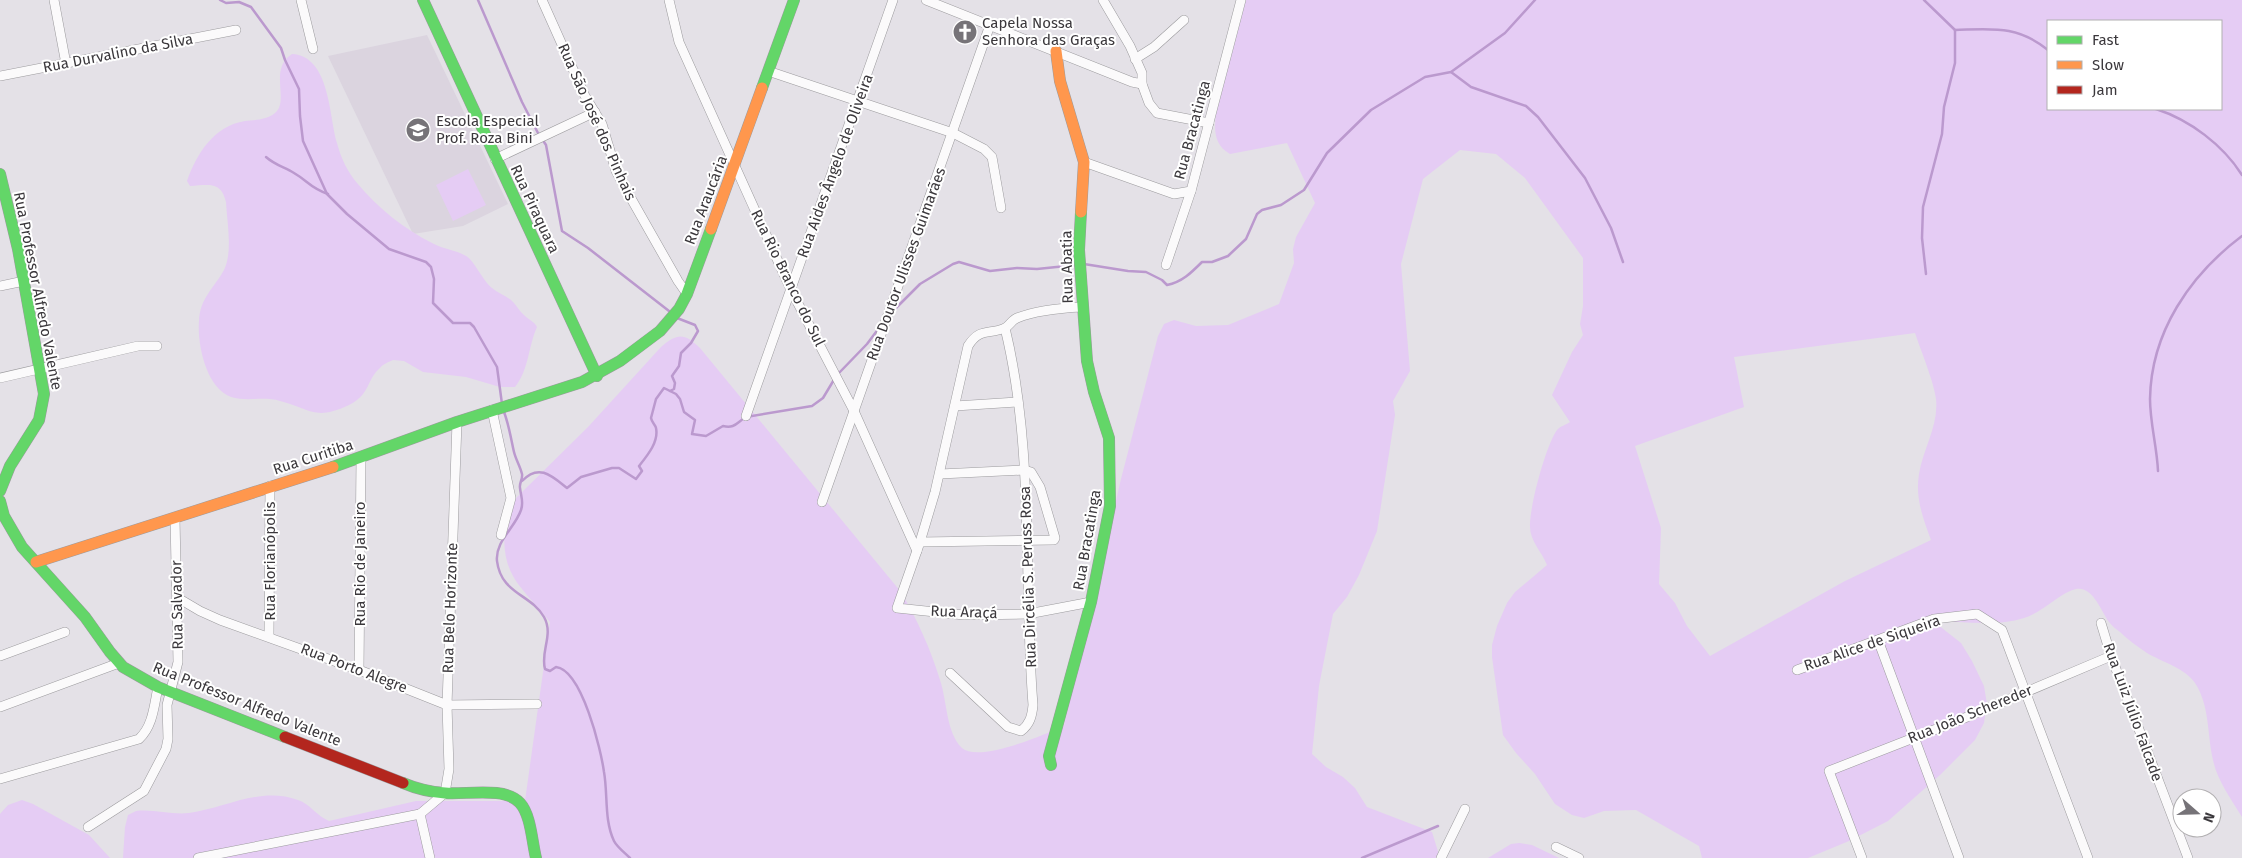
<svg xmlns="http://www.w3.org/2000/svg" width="2242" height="858" font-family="'Fira Sans',sans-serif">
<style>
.built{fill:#dbd4df}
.green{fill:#e5ccf4;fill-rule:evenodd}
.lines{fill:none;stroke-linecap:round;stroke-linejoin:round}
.stream{stroke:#bb99ce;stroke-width:2.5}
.street-casing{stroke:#9c9b9e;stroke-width:10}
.fast-casing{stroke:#9c9b9e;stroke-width:12}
.slow-casing{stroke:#9c9b9e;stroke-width:12}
.jam-casing{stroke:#9c9b9e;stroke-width:12}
.street{stroke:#fbfafb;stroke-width:9}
.fast{stroke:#63d668;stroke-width:11}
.slow{stroke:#ff974d;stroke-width:11}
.jam{stroke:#b3261e;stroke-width:11}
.labels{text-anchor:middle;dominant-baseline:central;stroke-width:4;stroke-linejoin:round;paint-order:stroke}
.poi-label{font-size:15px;fill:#3b383c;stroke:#fff;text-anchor:start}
.street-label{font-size:15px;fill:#3b383c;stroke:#fff}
</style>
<rect width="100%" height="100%" fill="#e4e1e7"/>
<!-- built -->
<path class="built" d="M427,35L508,204L463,226L413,234L328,56Z"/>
<!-- green -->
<g class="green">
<path d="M1246,0H2242V817C2231,799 2217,780 2213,760C2207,734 2210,706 2195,683C2185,668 2162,662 2147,653C2138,647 2128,640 2120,632C2116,629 2112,626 2109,622C2101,611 2093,586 2076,589C2061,592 2042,613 2024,618C1996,627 1961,621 1933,621L1961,643L1972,661L1984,686L1987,704L1984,723L1975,740L1940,775L1888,821L1849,841L1808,858H1702L1699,846L1636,810L1604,811L1584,818L1572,815L1555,804L1535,774L1516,753L1503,735L1492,657V645L1497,626L1507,603L1515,592L1547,565C1542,552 1530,541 1530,527C1529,508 1546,445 1557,430C1560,426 1566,425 1570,422L1552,395L1572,352L1583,335L1580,324L1583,306V258L1525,178L1496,154L1460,150L1423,179L1401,264L1410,371L1393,401L1395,415L1377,531L1359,575L1347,597L1333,614L1319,686L1312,754L1326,767L1343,777L1355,788L1367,807L1432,832L1440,858H123L125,827L128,815L136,811C154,809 172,815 189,813C226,808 261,786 298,800C310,804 317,816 329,821L416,801H525L550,622C540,609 520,589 513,576C500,554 502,518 516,498L588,427L661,347C678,333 684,333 700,348L901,592C917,619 931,650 940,680C947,700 946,733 962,748C979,763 1046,734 1064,726L1121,479L1158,336L1164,324L1174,320L1196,326L1228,325L1279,304L1294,263L1293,249L1296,237L1315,203L1287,143L1230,154C1214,145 1214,130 1216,114ZM2048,21H2221V109H2048ZM1915,333C1921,351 1934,382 1936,399C1939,425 1923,449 1919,474C1915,498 1923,518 1931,540L1845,581L1710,656L1687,626L1675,603L1659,584L1661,528L1635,446L1744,407L1734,357Z"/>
<path d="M292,54C330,56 329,116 337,143C341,158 347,171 357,183C379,209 404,229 434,244C444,249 456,250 466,256C473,259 483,281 492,288C498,293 506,296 511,300C516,304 519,311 524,315C529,320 534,321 537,327C528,347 529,370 515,387H500L466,377L423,372L404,361L393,360C389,362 383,364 380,368C366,380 371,394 349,405C315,421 311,409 280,401C264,396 247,402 231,397C206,388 197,344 199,321C200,298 214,288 224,270C233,252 227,222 226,202C221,181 209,185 190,186L187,181C197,153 214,126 245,121C254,120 267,120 275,113C290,101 268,69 292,54Z"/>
<path d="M468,169L486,205L453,221L436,185Z"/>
<path d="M22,800L33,804L89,835L110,858H0V814L8,805Z"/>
<path d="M1519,843L1532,845L1559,858H1488L1511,844Z"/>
</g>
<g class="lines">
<!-- stream -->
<g class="stream">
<path d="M220,0L226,3L239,2L251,7L281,48L285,60L299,89L300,116L303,141L327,194L347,214L389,249L426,262L431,267L434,279L433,303L453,323H470L474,327L497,367L502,404"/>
<path d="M478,0L522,102L539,135"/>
<path d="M1924,0L1955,30C1993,29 2017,25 2048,50"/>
<path d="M1451,72L1471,87L1526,106L1538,117L1585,178L1611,228L1623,262"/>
<path d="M2156,109C2190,120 2223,145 2242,175"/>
<path d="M542,139L546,145L562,231L588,248L669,311"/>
<path d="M266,157C275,165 284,167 294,173C308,181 310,188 328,194"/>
<path d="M1084,264L1128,271L1146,272L1162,280L1167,285C1182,282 1191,273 1202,262H1212L1228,256L1246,239L1257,214L1262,210L1281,205L1304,190L1327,153L1371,110L1425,77L1451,72L1505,33L1535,0"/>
<path d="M1926,274L1922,238L1923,207L1942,134L1944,107L1955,63V30"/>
<path d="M892,312L920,284L953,264L959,262L990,271L1017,268L1037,269L1076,265"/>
<path d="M838,374L867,344L879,328"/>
<path d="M670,391L674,389L675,383L672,376L679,366L681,353L691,343L698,331L695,325L677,318"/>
<path d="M504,412C509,425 511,439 514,452C516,460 520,466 522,474C523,479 519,483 520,488C521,497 524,502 521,510C515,528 495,541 497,561C501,594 531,594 544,617C554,635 540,651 545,669L550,671L556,667C582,670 601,750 604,772C608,794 604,820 614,841C617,847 625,853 630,858"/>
<path d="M2158,471C2157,447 2150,423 2150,399C2151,332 2190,275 2242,236"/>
<path d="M522,481C539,463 552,476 567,488L581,477L612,468H619L636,479L642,471L639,466C647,456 659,442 656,428C655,424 652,423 651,418L656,399L664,388L676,394L680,399L684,412L695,420L692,434L706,436L723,426C735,429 737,422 746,417L812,406L823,398L835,378"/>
<path d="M1362,858L1438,826"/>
</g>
<defs>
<g id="street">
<path d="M54,0L66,64"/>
<path d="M301,0L313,49"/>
<path d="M542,0L585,96L602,124L616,171L624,186L678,281L687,294"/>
<path d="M669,0L679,42L791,290L854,411L917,551"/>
<path d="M926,0L1132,82L1142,84"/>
<path d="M1103,0L1130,46L1142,73V84L1149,103L1157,113L1209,123"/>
<path d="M1135,59L1154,47L1184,20"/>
<path d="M768,71L953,133L984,149L992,157L1001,208"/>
<path d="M0,76L236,30"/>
<path d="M495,159L595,112"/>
<path d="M1084,162L1174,194L1191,191"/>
<path d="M1166,265L1191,191L1241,0"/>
<path d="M0,286L24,281"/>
<path d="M1082,307C1061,308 1037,310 1017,318C1012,320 1009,326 1005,328C989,335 980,327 968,346L935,492L920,542L897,608L964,615L1028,614L1091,602"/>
<path d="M0,378L138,346H157"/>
<path d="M955,406L1017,402"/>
<path d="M492,410L511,498L501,535"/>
<path d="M746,416L893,0"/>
<path d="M822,502L990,25"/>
<path d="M920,542L1054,540L1055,538L1040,487L1031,472L1024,470L940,474"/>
<path d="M178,598L200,611L220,620L359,670L447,705L537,704"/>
<path d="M2101,623L2111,656L2188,858"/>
<path d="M269,636L270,486"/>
<path d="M1878,640L1959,858"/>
<path d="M0,656L65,632"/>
<path d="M359,670L361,458"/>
<path d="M1797,670L1934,619L1977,614L2002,630L2088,858"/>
<path d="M950,673L1008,727L1021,731C1030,724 1032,716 1033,705C1023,580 1035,451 1005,328"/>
<path d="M0,707L119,663"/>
<path d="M0,779L139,739C153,726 154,706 158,687"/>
<path d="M88,827L144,791L166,749L168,739L167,705L178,662L175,518"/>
<path d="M1556,847L1579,858"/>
<path d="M198,858L420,814"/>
<path d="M430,858L420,814L445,793L449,769L447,705L457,422"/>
<path d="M1441,858L1465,809"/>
<path d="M1862,858L1829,771L1967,717L2111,656"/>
</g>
<g id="fast">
<path d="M423,0L597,376"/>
<path d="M762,88L794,0"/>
<path d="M0,174L18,249L44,394L39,420L10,466L0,491"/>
<path d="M333,467L457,422L582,382L620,361L660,331L679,309L687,294L711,229"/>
<path d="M0,501L4,516L22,547L85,617L110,652L123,667L158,687L285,737"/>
<path d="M1051,765L1049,756L1091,602L1110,506L1109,438L1094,392L1087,361L1079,250L1081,212"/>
<path d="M403,783C417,789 430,792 445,793C465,795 505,786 520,803C531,815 532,842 536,858"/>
</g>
<g id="slow">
<path d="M1056,51L1060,81L1084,162L1081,212"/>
<path d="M711,229L762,88"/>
<path d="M36,562L333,467"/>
</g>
<path id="jam" d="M285,737L403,783"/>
</defs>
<!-- street casing -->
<use href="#street" class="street-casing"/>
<!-- fast casing -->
<use href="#fast" class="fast-casing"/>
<!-- slow casing -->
<use href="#slow" class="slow-casing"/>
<!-- jam casing -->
<use href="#jam" class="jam-casing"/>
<!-- street -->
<use href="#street" class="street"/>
<!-- fast -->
<use href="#fast" class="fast"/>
<!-- slow -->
<use href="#slow" class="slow"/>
<!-- jam -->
<use href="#jam" class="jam"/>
</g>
<!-- icons -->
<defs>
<symbol id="church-disc" viewBox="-11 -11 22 22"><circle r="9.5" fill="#767378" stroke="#fff"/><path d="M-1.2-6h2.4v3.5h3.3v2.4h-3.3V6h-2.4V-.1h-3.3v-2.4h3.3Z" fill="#fff"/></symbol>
<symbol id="school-disc" viewBox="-11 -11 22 22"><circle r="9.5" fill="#767378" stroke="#fff"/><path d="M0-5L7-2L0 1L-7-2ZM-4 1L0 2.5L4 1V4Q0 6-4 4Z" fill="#fff"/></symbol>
</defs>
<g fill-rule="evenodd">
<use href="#church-disc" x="951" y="18" width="28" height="28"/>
<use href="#school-disc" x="404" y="116" width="28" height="28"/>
</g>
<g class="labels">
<!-- poi labels -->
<g class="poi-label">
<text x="982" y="23">Capela Nossa<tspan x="982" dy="17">Senhora das Graças</tspan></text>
<text x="436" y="121">Escola Especial<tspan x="436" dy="17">Prof. Roza Bini</tspan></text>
</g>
<!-- street labels -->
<g class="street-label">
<text transform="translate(118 53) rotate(-11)">Rua Durvalino da Silva</text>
<text transform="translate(597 122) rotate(66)">Rua São José dos Pinhais</text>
<text transform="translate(1192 130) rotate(-75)">Rua Bracatinga</text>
<text transform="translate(835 166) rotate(-70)">Rua Aides Ângelo de Oliveira</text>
<text transform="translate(706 200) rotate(-69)">Rua Araucária</text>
<text transform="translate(535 209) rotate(65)">Rua Piraquara</text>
<text transform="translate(906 264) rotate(-70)">Rua Doutor Ulisses Guimarães</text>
<text transform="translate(1067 267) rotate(-91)">Rua Abatia</text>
<text transform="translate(788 278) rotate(64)">Rua Rio Branco do Sul</text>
<text transform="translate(38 291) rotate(79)">Rua Professor Alfredo Valente</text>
<text transform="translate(313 457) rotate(-18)">Rua Curitiba</text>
<text transform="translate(1087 540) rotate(-80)">Rua Bracatinga</text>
<text transform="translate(270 561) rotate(-90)">Rua Florianópolis</text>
<text transform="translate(360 564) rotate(-90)">Rua Rio de Janeiro</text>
<text transform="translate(1028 577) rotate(-92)">Rua Dircélia S. Peruss Rosa</text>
<text transform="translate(177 605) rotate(-91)">Rua Salvador</text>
<text transform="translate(450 608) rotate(-88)">Rua Belo Horizonte</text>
<text transform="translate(964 612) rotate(2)">Rua Araçá</text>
<text transform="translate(1872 643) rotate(-19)">Rua Alice de Siqueira</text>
<text transform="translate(354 668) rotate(21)">Rua Porto Alegre</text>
<text transform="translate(247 704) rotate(22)">Rua Professor Alfredo Valente</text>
<text transform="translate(2133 712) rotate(70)">Rua Luiz Júlio Falcade</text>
<text transform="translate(1970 714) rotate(-22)">Rua João Schereder</text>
</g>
</g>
<!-- legend -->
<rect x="2047" y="20" width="175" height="90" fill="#ffffff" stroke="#b1afb1"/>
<rect x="2057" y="36" width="25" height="8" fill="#63d668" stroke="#b1afb1"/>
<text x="2092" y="45" font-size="15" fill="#3b383c">Fast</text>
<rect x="2057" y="61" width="25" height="8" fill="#ff974d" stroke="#b1afb1"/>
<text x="2092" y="70" font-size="15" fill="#3b383c">Slow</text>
<rect x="2057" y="86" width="25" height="8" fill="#b3261e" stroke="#b1afb1"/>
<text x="2092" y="95" font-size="15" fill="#3b383c">Jam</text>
<!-- north arrow -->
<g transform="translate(2197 813) rotate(110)"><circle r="24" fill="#ffffff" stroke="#b1afb1"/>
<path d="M0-4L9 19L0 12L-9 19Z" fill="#767378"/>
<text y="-8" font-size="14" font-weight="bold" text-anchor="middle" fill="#3b383c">N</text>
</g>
</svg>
